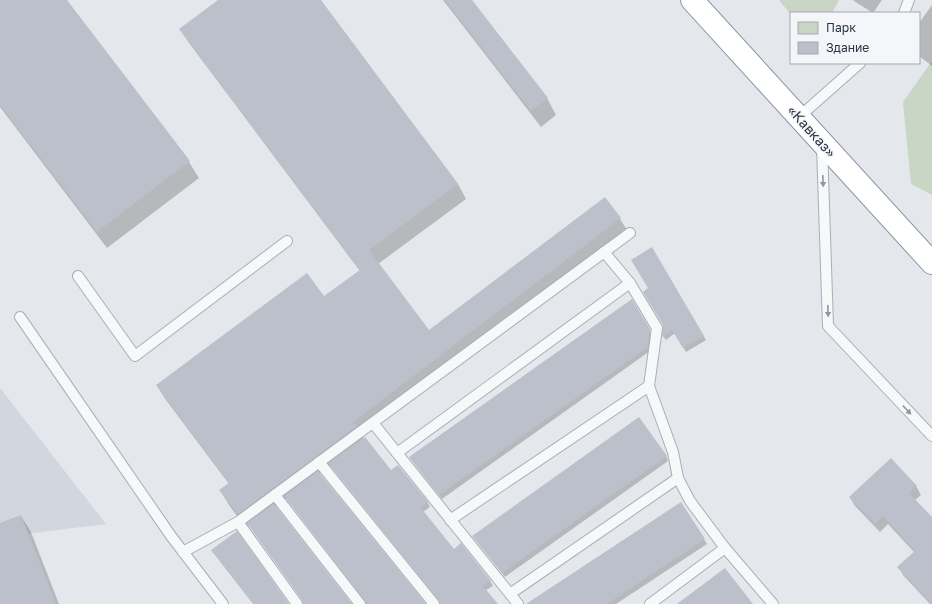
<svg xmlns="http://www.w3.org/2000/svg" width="932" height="604" font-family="'Golos Text',sans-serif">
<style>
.built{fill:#d2d6de}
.green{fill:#c9d6c5}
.shadow{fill:#0003}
.building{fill:#bbc0ca}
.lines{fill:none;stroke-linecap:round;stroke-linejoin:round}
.lane-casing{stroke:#a9aeb7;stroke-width:12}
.highway-casing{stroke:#8b94a3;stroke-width:24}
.lane{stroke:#f7f8fa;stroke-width:10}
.highway{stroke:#fff;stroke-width:22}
.oneway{fill:#9196a0}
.labels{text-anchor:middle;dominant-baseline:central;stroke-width:3;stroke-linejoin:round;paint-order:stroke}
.street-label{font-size:14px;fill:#2b3445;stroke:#f4f6f9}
</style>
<rect width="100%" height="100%" fill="#e4e7ec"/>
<!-- built -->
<path class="built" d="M0,388L106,524L0,537Z"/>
<!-- green -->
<g class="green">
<path d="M779,0H839L832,13H791V15Z"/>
<path d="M932,61V195L911,184L903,102Z"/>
</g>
<!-- shadow -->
<g class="shadow">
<path d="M0,0H66L189,162L199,178L107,248L0,107Z"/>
<path d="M220,0H320L458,184L466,199L378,264L429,331L605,198L620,219L629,233L361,436L391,471L398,466L428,503L430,507L423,512L453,550L490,581L493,586L486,590L496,604H441V603L331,466L319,474L424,604H367V603L287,499H286L275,507L350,604H304V602L250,526L246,528L229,505L220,490L229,484L166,400L157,386L324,298L360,271L189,43L180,29Z"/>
<path d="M443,0H471L547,98L556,115L541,127Z"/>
<path d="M853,0H882L873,13L854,1Z"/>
<path d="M932,5V66L919,56V23Z"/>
<path d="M652,249L706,340L686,352L675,333L666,340L663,336L664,329V325L649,289Z"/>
<path d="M632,301L652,335L650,351L442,499L410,458Z"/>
<path d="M666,456L668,461L505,577L473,536Z"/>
<path d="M916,486L921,495L915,500L932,519V604H930L903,575L899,567L914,552L888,524L880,532L855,506L850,497Z"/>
<path d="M681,503L707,544L616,604H527Z"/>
<path d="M21,516L31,532L59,604H0V524Z"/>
</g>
<!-- building -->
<g class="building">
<path d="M0,0H67L190,161L97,232L0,105Z"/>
<path d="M218,0H321L458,184L369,250L429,330L605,197L621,218L353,422L357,426L238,514L219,490L229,483L156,385L307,273L324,296L360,270L179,29Z"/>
<path d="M445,0H472L548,98L531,111Z"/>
<path d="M652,247L704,336L683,348L672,330L662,337L663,329V325L643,292L648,288L631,260Z"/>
<path d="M632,299L650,329L648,347L439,495L409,457Z"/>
<path d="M639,417L667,456L502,573L472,536Z"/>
<path d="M365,437L391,470L398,465L428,502L421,508L454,549L461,543L491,581L483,586L498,604H440L439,600L328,463Z"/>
<path d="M891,458L917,486L909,493L932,517V604L897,567L915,551L883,516L875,524L849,497Z"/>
<path d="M318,471L426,604H366L365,600L284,496Z"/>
<path d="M681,502L705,539L607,604H526Z"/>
<path d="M274,504L352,604H303L302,600L247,523Z"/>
<path d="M21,515L56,604H0V523Z"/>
<path d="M237,531L289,604H253L211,550Z"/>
<path d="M725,568L753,604H677Z"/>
</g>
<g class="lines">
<defs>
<g id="lane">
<path d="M904,13L909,0"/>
<path d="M799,117L860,63"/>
<path d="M822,146L828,326L932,436"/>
<path d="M604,252L630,283L657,328L649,386L673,452L678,478L690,501L725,548L773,604"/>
<path d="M78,276L135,356L287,241"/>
<path d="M20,317L171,536L223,604"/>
<path d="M373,423L518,604"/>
<path d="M397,453L630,283"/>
<path d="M319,462L434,604"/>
<path d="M275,495L360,604"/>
<path d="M450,520L649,386"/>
<path d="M238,522L297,604"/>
<path d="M183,552L238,522L630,233"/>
<path d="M510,594L678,478"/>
<path d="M650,604L725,548"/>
</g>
<path id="highway" d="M692,0L932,263"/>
</defs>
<!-- lane casing -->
<use href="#lane" class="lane-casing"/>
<!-- highway casing -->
<use href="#highway" class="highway-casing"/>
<!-- lane -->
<use href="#lane" class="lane"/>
<!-- highway -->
<use href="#highway" class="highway"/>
</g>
<!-- one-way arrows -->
<defs><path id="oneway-solid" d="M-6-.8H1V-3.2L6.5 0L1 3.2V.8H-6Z"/></defs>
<g class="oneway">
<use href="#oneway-solid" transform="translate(823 181) rotate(88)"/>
<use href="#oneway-solid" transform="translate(828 311) rotate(88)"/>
<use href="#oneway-solid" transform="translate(907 410) rotate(47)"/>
</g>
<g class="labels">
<!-- street labels -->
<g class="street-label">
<text transform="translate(812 131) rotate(48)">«Кавказ»</text>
</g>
</g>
<!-- legend -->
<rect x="790" y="12" width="130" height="52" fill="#f4f6f9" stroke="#a4a8b1"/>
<rect x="798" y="22" width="20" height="12" fill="#c9d6c5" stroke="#a4a8b1"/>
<text x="826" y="32" font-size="12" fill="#2b3445">Парк</text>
<rect x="798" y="42" width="20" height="12" fill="#bbc0ca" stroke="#a4a8b1"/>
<text x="826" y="52" font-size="12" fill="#2b3445">Здание</text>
</svg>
